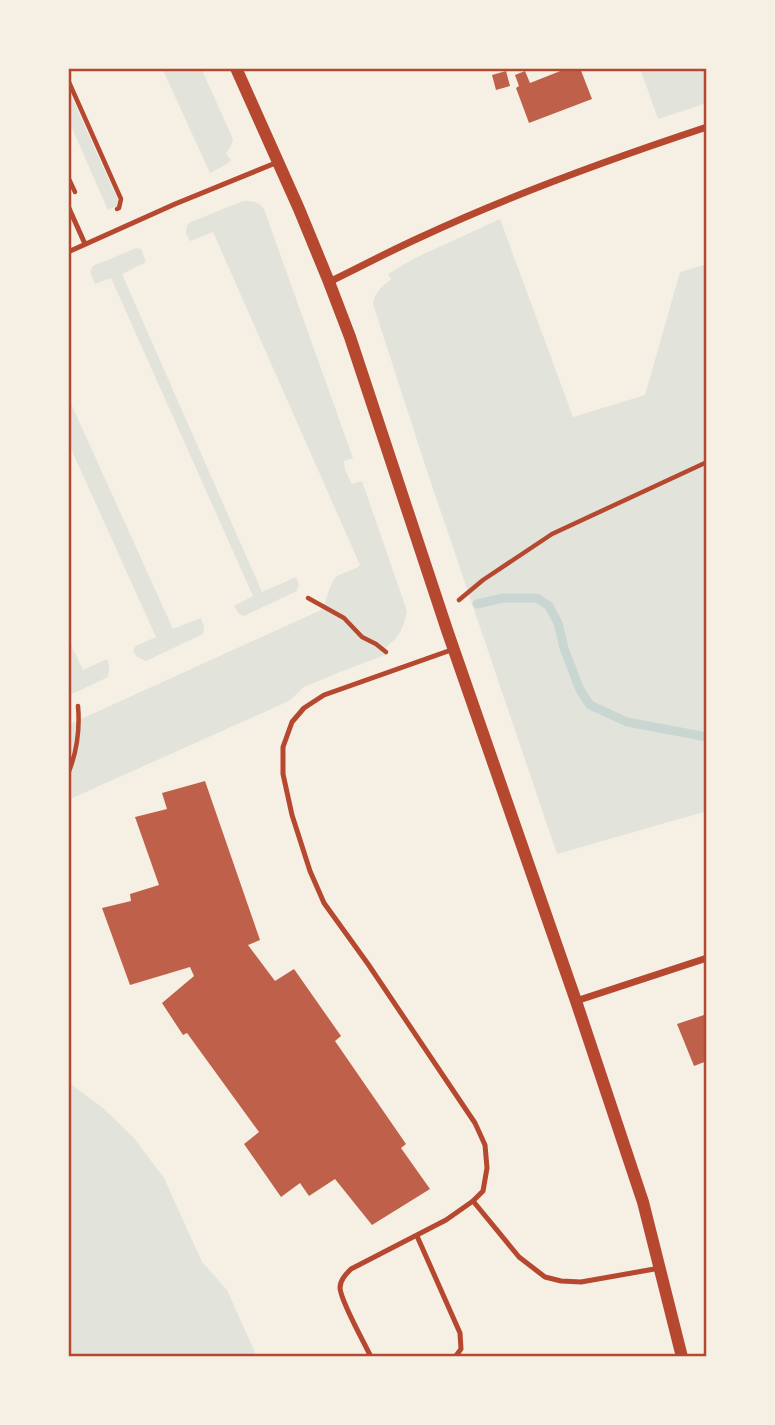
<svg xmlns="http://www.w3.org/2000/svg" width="775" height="1425" font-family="'Roboto Serif',serif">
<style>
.green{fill:#e2e4dc}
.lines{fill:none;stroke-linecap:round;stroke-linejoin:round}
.stream{stroke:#c9d6d2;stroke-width:9}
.building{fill:#bf614a}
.path{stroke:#b5482f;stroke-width:4.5}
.service{stroke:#b5482f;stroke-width:5}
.minor{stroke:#b5482f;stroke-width:7}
.tertiary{stroke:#b5482f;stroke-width:12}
.neatline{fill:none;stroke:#b5482f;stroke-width:2.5}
</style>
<rect width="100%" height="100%" fill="#f6efe4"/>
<!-- green -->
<g class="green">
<path d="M162,68H201L233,139L231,146L226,154L231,160L227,164L210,173Z"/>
<path d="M640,68H707V103L658,119Z"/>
<path d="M68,89L118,200L117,206L108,210L68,119Z"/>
<path d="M243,201C252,201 259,201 264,209L353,458L344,461L345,470L352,484L362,481L407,611C403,629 400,637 385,648V655L340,672L304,687L289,701L68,800V725L321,610C327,601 329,585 335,578C342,571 353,572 360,565L213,232L190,241L186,233L187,225L191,222Z"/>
<path d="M500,219L573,417L645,395L680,272L707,264V811L557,854L425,465L373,304C374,294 382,285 391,280L388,274L413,259Z"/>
<path d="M136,248L141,249L146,262L122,274L262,592L296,577L299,584L297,591L244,616L239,614L234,606L253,596L111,278L95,284L90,272L93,266Z"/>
<path d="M68,397L173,629L201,618L204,626L203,634L146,661L136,656L133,650L136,646L156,637L68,442Z"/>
<path d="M68,638L83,670L107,659C110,665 109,670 108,677L68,696Z"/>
<path d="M68,1082L103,1108L134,1138L164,1178L202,1262L227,1290L257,1357H68Z"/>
</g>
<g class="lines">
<!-- stream -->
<path class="stream" d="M477,604L503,598H537L549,606L558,623L564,648L580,690L590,705L627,722L707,737"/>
</g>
<!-- building -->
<g class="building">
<path d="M568,68H580L592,99L529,123L516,88L519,86L515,75L525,71L530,83Z"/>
<path d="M506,71L510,86L496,90L492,75Z"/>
<path d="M205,781L260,940L248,945L275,981L294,969L341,1036L335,1041L406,1144L401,1148L430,1189L372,1225L335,1179L309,1196L300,1183L281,1197L244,1144L259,1132L187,1033L183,1035L162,1003L194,976L190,967L130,985L102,908L131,901L130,894L159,885L135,817L167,809L162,793Z"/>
<path d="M707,1014V1061L694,1066L677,1024Z"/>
</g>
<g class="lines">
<!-- path -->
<g class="path">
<path d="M68,80L121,199L119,208L117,209"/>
<path d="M68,177L75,192"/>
<path d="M308,598L344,618L362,637L376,644L386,652"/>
<path d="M459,600L483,580L552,534L707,462"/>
<path d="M68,774C77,752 80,729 78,706"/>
</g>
<!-- service -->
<g class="service">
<path d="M68,206L85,244"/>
<path d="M68,252L175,204L278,162"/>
<path d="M454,649L324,695L304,708L292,722L283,747V774L292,815L310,871L324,903L368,964L475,1123L485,1145L487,1168L483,1191L473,1201L519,1257L545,1277L561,1281L581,1282L660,1268"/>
<path d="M417,1236L460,1333L461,1349L455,1357"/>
<path d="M371,1357C364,1342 341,1302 340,1288C340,1280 346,1274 351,1269L446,1220L473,1201"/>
</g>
<!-- minor -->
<g class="minor">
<path d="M329,282C360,267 390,251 421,237C513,194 610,159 707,127"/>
<path d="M576,1001L707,958"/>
</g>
<!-- tertiary -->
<path class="tertiary" d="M236,68L299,209L329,282L350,337L447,630L576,1001L643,1202L682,1357"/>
</g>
<!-- border -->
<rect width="775" height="1425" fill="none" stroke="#f6efe4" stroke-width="140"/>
<rect x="70" y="70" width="635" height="1285" class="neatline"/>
</svg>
